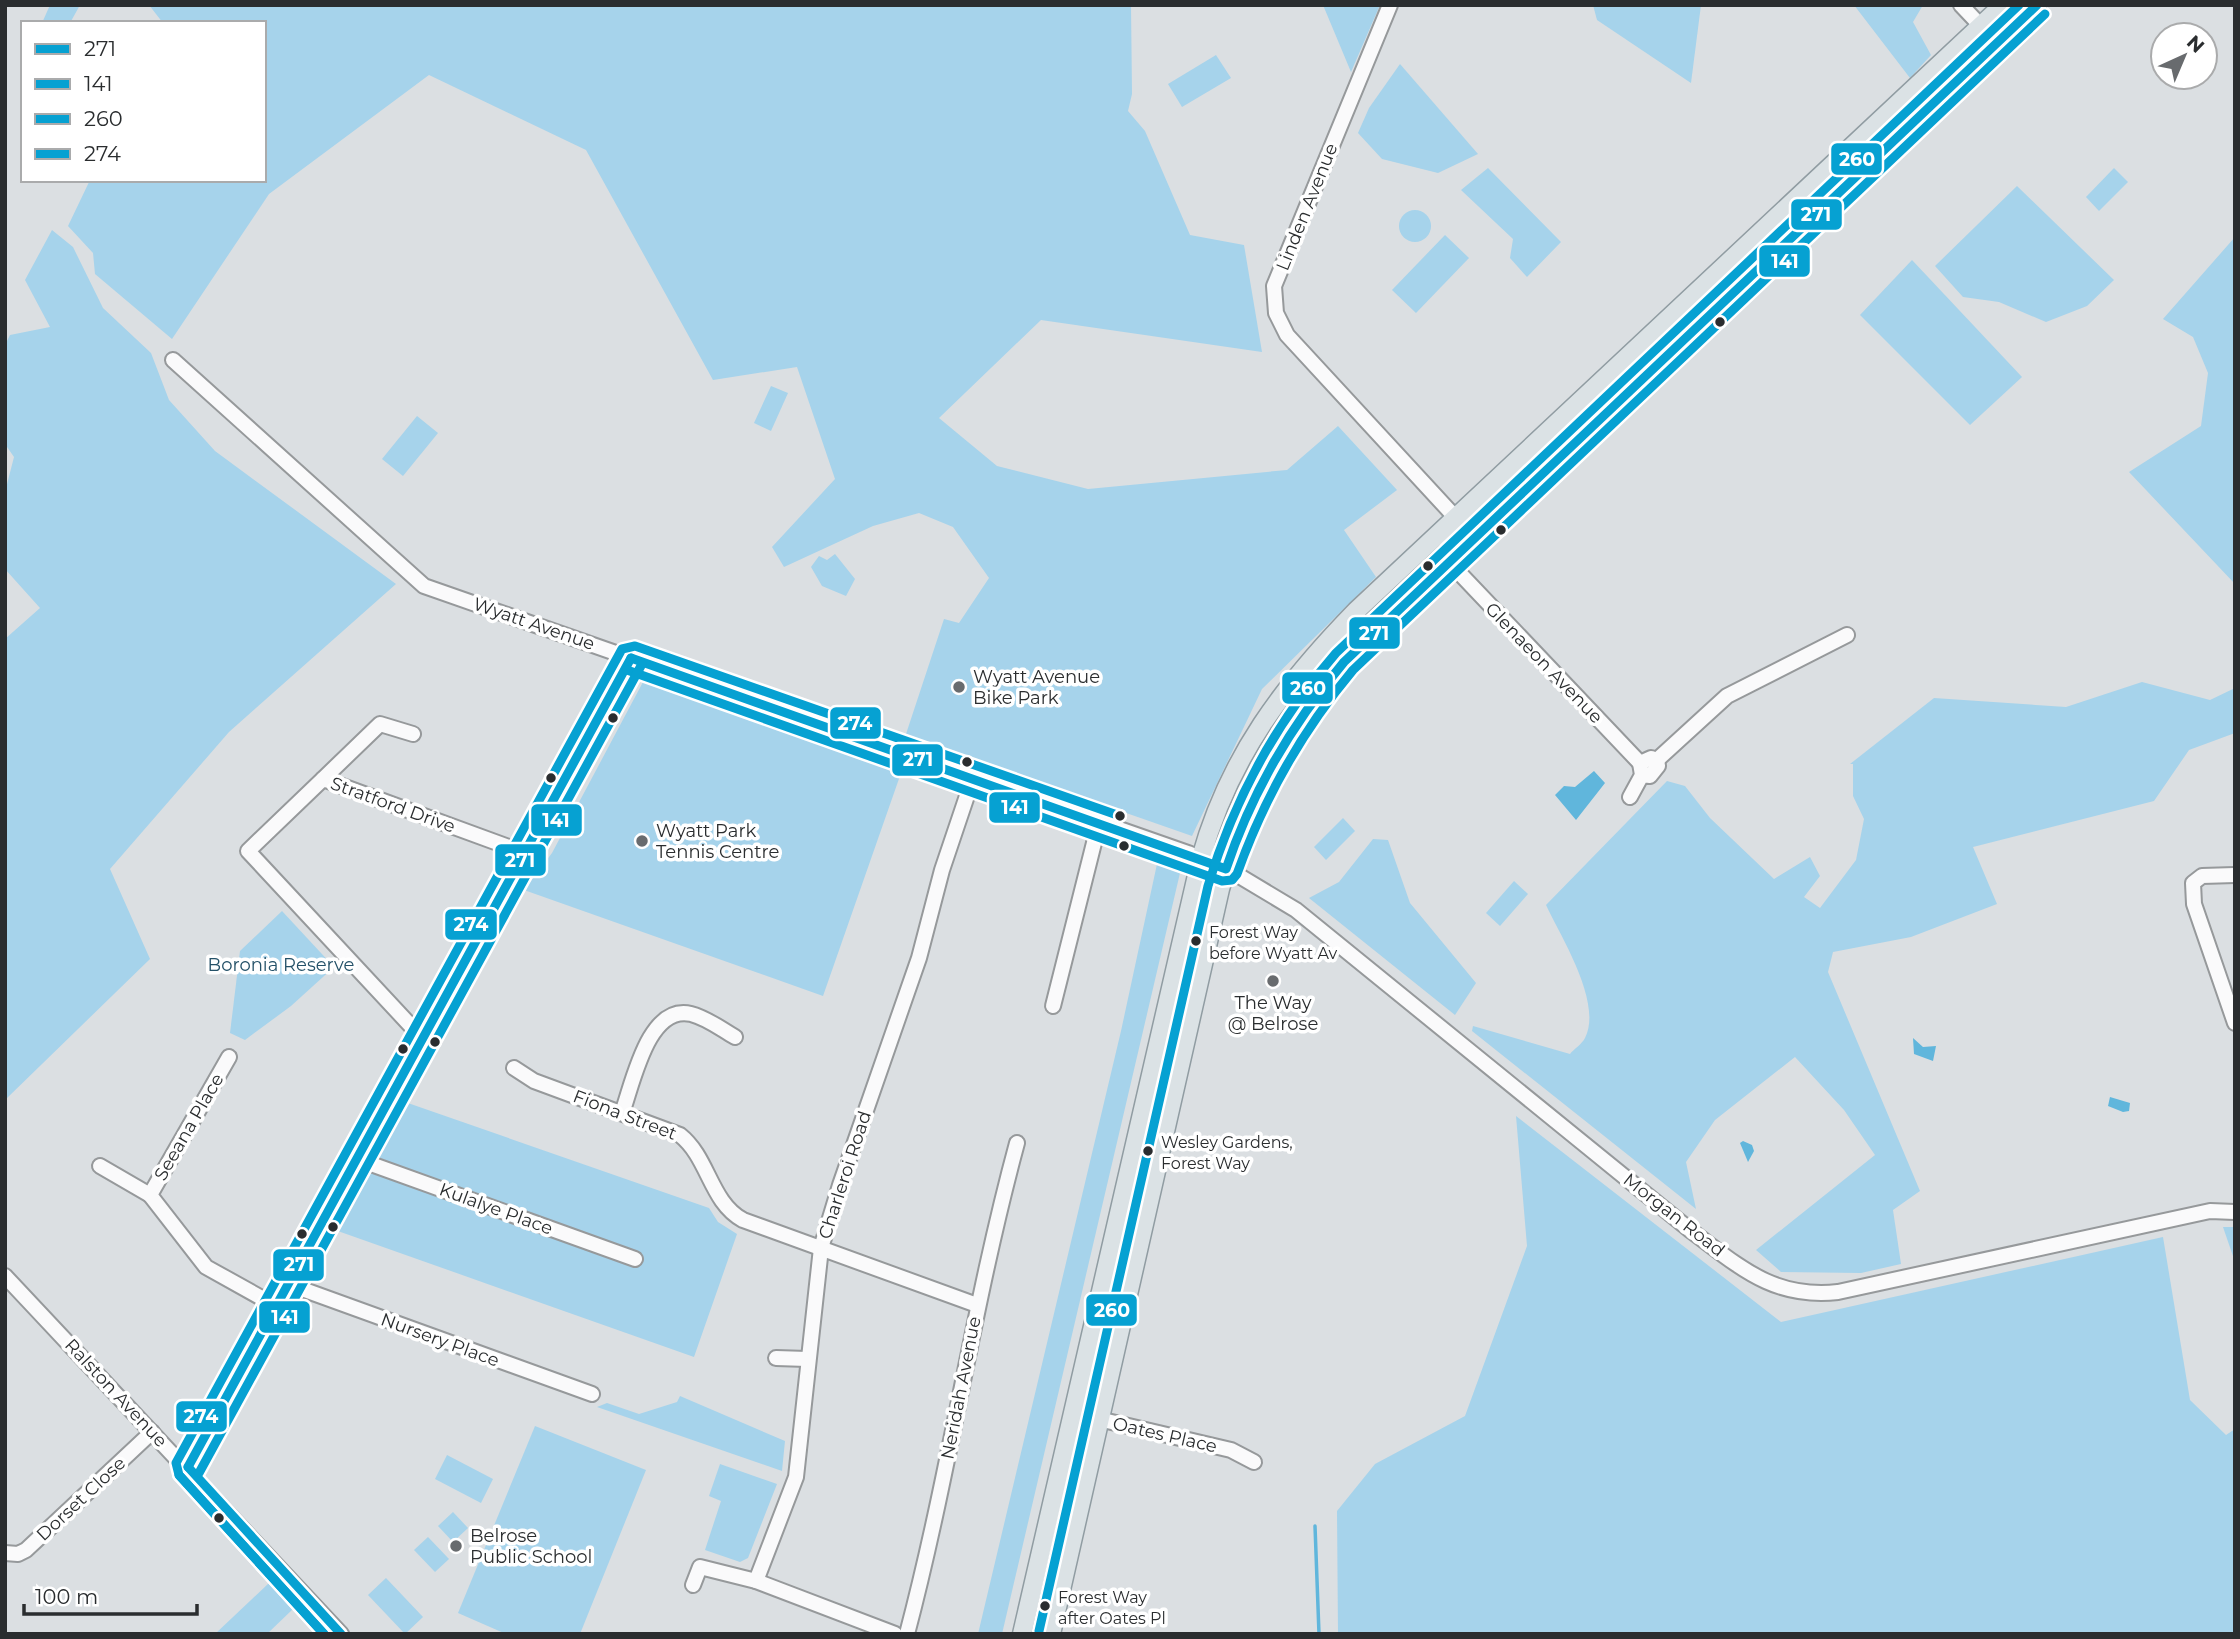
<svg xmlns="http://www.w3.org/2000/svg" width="2240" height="1639" font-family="Montserrat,sans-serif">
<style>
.green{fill:#a6d3eb}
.water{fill:#60b6dc}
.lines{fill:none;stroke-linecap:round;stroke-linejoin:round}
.stream{stroke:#60b6dc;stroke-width:3.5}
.minor-casing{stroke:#96999b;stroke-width:18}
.major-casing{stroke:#909ca2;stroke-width:21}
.minor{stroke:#fafafb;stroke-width:14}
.major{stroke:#dbe2e5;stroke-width:18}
.bus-1-casing{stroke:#fff;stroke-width:14}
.bus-2-casing{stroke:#fff;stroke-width:14}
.bus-3-casing{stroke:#fff;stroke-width:14}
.bus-4-casing{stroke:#fff;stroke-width:14}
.bus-1{stroke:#06a1d2;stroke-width:9}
.bus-2{stroke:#06a1d2;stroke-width:9}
.bus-3{stroke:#06a1d2;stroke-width:9}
.bus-4{stroke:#06a1d2;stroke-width:9}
.bus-dot{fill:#2a2d2f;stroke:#fff;stroke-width:2.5}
.poi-dot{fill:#686b6e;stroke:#fff;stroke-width:2.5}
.labels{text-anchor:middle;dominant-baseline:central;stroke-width:7;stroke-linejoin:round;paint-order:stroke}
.bus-label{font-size:16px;fill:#2a2d2f;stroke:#fff;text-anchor:start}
.street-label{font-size:18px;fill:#2a2d2f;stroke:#fff}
.poi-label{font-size:18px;fill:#2a2d2f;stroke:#fff;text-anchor:start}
.park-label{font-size:18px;fill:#245168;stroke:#fff}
.line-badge{stroke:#fff;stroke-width:2.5}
.badge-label{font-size:19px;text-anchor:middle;font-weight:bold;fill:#fff}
</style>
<rect width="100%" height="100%" fill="#dbdfe2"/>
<!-- green -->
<g class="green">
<path d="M50,5H80L70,23H42Z"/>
<path d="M149,5H1131L1132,94L1128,111L1145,131L1190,235L1244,245L1262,352L1041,320L939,418L997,466L1088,489L1287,470L1338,426L1397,490L1344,530L1376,577L1262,689L1192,836L914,739L906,734L944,619L959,623L989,578L953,527L919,513L873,526L784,567L772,547L835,479L797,367L713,380L586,150L429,75L269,194L172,339L95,274L93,253L68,226L90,180H264V23H163Z"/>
<path d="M1323,5H1380L1351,72Z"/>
<path d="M1593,5H1701L1691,83L1597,20Z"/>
<path d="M1854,5H1923L1913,22L1931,55L1910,78Z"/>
<path d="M1216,55L1231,78L1182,107L1168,84Z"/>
<path d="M1400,64L1478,154L1438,173L1382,159L1358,133L1369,108Z"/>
<path d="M1488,168L1561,242L1527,277L1510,258L1513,239L1461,190Z"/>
<path d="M2114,168L2128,182L2099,211L2086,197Z"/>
<path d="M2017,186L2114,280L2087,306L2046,322L1999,302L1963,297L1935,266Z"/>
<circle cx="1415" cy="226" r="16"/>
<path d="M52,230L73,247L103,308L151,353L169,400L215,451L396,584L229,732L110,869L150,959L5,1100V639L40,608L5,569V492L14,457L5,444V345L10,335L50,327L25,280Z"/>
<path d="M1445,235L1469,258L1416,313L1392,290Z"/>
<path d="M2235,237V584L2129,472L2201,426L2208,373L2193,337L2163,319Z"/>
<path d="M1912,260L2022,377L1970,425L1860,315Z"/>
<path d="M771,386L788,393L771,431L754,423Z"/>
<path d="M417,416L438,433L403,476L382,459Z"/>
<path d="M835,554L855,579L846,596L822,586L811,567L819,556L827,560Z"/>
<path d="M643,682L657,684L901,773L823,996L524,890L552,853Z"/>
<path d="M2142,682L2210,700L2235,688V733L2189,750L2154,801L1973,847L1997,904L1911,937L1833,952L1828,972L1920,1191L1893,1210L1901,1264L1861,1273L1781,1272L1756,1250L1875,1155L1844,1110L1795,1057L1715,1120L1686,1162L1696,1209L1472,1031L1473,1026L1570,1054C1574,1049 1582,1044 1585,1038C1603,1003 1561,937 1546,905L1667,781L1685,786L1710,818L1774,879L1810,857L1820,876L1804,897L1820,908L1856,860L1864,819L1853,796V764H1850L1934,698L2066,707Z"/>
<path d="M1343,818L1355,831L1326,860L1314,847Z"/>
<path d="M1373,839L1388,840L1410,903L1476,983L1455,1015L1309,898L1339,882Z"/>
<path d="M1157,864L1180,873L1002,1634H978L1121,1031Z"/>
<path d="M1514,881L1528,894L1500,926L1486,913Z"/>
<path d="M282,911L334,967L291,1006L245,1040L230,1033L240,951Z"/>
<path d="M405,1102L709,1208L718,1222L737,1234L694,1357L335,1230Z"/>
<path d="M1516,1116L1781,1322L2163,1237L2190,1400L2226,1435L2235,1429V1634H1338L1337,1511L1375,1464L1465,1416L1527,1246Z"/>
<path d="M2223,1227H2235V1262Z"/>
<path d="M680,1396L785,1441L782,1471L597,1407L607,1403L639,1414L677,1402Z"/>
<path d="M535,1426L646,1470L580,1634H506L458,1613Z"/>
<path d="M447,1455L493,1479L481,1503L435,1479Z"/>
<path d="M720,1464L777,1484L748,1558L740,1562L705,1550L721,1501L709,1496Z"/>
<path d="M453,1512L468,1528L453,1542L438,1526Z"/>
<path d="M428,1537L449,1559L435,1572L414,1550Z"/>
<path d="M386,1578L423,1617L405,1634L368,1595Z"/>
<path d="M269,1583L293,1609L267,1634H215Z"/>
</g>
<!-- water -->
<g class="water">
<path d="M1594,771L1605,783L1576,820L1555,795L1564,786L1575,787Z"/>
<path d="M1913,1038L1923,1047L1936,1046L1933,1061L1914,1054Z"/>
<path d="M2110,1097L2130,1103L2129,1111L2123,1112L2108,1106Z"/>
<path d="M1743,1141L1752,1145L1754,1151L1748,1162L1740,1143Z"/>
</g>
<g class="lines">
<!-- stream -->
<path class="stream" d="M1315,1526L1319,1634"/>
<defs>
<g id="minor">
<path d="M1390,5L1274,286L1276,313L1287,335L1455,517"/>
<path d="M1961,5L1997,43"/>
<path d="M173,360L424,586L1188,853L1241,877L1296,910L1690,1230C1740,1267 1773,1299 1838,1292L2210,1211L2235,1212"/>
<path d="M1449,562L1640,763"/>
<path d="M1657,760L1727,696L1847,635"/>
<path d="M323,779L380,724L413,734"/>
<path d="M1630,797L1642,775L1640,763L1651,758L1657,760L1658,766L1650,776L1642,775"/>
<path d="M2235,875L2202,876L2193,883L2194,904L2235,1023"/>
<path d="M1053,1006L1099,823"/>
<path d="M423,1039L248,851L323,779L525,853"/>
<path d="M229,1057L150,1195L206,1267L276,1306"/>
<path d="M514,1068L534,1081L680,1135C709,1158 710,1202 743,1220L977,1305"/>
<path d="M622,1113C633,1083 648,1004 691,1014C707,1018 721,1029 735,1037"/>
<path d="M357,1159L635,1259"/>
<path d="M100,1166L150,1195"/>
<path d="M5,1276L341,1634"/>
<path d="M288,1284L592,1394"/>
<path d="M776,1358L807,1359"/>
<path d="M1073,1413L1231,1450L1254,1462"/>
<path d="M188,1467L631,658"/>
<path d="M5,1553L18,1554L26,1550L152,1432"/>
<path d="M756,1581L796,1477L821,1248L840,1185L919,958L942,870L973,778"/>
<path d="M693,1585L700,1567L756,1581L895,1634"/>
<path d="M907,1634C950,1471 973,1305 1017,1143"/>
</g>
<g id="major">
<path d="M1449,562C1440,537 1474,519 1488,502"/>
<path d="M1022,1634L1201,858C1229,757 1284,685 1356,611L2003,5"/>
<path d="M1051,1634L1220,889C1243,803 1285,728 1344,662L2037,5"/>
</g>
</defs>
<!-- minor casing -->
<use href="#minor" class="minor-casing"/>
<!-- major casing -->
<use href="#major" class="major-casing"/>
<!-- minor -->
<use href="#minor" class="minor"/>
<!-- major -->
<use href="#major" class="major"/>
<defs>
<g id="bus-1">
<path d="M631,658L1226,869C1252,791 1291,725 1344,662L2037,5"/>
<path d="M188,1467L631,658"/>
<path d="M188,1467L341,1634"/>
</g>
<g id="bus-2">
<path d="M627,670L1222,881L1232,880L1237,874C1264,798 1301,732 1353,670L2045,14"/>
<path d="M199,1473L642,664"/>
<path d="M179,1475L324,1634"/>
</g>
<path id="bus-3" d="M1039,1631L1208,886C1234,799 1276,722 1336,653L2019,5"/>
<path id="bus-4" d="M324,1634L179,1475L176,1463L622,649L635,646L1120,816"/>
</defs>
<!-- bus-1 casing -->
<use href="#bus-1" class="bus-1-casing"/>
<!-- bus-2 casing -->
<use href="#bus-2" class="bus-2-casing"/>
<!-- bus-3 casing -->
<use href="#bus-3" class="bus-3-casing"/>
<!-- bus-4 casing -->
<use href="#bus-4" class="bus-4-casing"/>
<!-- bus-1 -->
<use href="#bus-1" class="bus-1"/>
<!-- bus-2 -->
<use href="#bus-2" class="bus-2"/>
<!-- bus-3 -->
<use href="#bus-3" class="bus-3"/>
<!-- bus-4 -->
<use href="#bus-4" class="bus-4"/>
</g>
<!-- markers -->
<g class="bus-dot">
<circle cx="1720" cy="322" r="6"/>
<circle cx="1501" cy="530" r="6"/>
<circle cx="1428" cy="566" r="6"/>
<circle cx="613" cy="718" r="6"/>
<circle cx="967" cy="762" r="6"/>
<circle cx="551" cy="778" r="6"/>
<circle cx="1120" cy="816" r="6"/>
<circle cx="1124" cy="846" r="6"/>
<circle cx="1196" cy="941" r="6"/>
<circle cx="435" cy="1042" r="6"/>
<circle cx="403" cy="1049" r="6"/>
<circle cx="1148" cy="1151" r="6"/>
<circle cx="333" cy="1227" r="6"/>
<circle cx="302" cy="1234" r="6"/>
<circle cx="219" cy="1518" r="6"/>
<circle cx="1045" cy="1606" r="6"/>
</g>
<g class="poi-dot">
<circle cx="959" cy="687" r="7"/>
<circle cx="642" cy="841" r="7"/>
<circle cx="1273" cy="981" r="7"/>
<circle cx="456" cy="1546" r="7"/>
</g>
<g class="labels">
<!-- bus labels -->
<g class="bus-label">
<text x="1209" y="932">Forest Way<tspan x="1209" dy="21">before Wyatt Av</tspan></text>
<text x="1161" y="1142">Wesley Gardens,<tspan x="1161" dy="21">Forest Way</tspan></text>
<text x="1058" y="1597">Forest Way<tspan x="1058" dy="21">after Oates Pl</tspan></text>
</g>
<!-- street labels -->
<g class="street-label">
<text transform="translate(1307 207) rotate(-68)">Linden Avenue</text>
<text transform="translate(534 624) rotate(19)">Wyatt Avenue</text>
<text transform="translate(1544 663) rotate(46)">Glenaeon Avenue</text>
<text transform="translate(393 805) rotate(20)">Stratford Drive</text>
<text transform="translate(625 1115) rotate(21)">Fiona Street</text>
<text transform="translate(189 1127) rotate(-60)">Seeana Place</text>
<text transform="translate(845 1175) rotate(-72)">Charleroi Road</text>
<text transform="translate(496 1209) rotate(20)">Kulalye Place</text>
<text transform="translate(1674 1215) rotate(38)">Morgan Road</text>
<text transform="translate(440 1340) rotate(20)">Nursery Place</text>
<text transform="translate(961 1388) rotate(-79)">Neridah Avenue</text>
<text transform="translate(116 1393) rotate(47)">Ralston Avenue</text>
<text transform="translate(1165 1435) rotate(13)">Oates Place</text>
<text transform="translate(81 1499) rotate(-43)">Dorset Close</text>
</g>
<!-- poi labels -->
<g class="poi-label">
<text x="973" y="677">Wyatt Avenue<tspan x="973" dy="21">Bike Park</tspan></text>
<text x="656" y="831">Wyatt Park<tspan x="656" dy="21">Tennis Centre</tspan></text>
<text x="1273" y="1003" text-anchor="middle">The Way<tspan x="1273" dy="21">@ Belrose</tspan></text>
<text x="470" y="1536">Belrose<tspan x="470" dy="21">Public School</tspan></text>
</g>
<!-- park labels -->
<g class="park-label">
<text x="281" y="965">Boronia Reserve</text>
</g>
</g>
<g class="line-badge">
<rect x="1830" y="142" width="53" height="34" rx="7" fill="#06a1d2"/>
<rect x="1790" y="198" width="53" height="33" rx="7" fill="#06a1d2"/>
<rect x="1758" y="244" width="53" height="34" rx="7" fill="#06a1d2"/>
<rect x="1348" y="616" width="53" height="34" rx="7" fill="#06a1d2"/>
<rect x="1281" y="671" width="53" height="34" rx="7" fill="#06a1d2"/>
<rect x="829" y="706" width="53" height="34" rx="7" fill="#06a1d2"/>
<rect x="891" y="743" width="53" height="34" rx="7" fill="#06a1d2"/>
<rect x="988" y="791" width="53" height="33" rx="7" fill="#06a1d2"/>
<rect x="530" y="803" width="53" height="34" rx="7" fill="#06a1d2"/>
<rect x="494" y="843" width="53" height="34" rx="7" fill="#06a1d2"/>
<rect x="444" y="908" width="54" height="33" rx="7" fill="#06a1d2"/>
<rect x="272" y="1248" width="53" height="34" rx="7" fill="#06a1d2"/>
<rect x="1085" y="1293" width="53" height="34" rx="7" fill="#06a1d2"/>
<rect x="258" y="1300" width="53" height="34" rx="7" fill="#06a1d2"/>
<rect x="175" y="1400" width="53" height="33" rx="7" fill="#06a1d2"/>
</g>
<g class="badge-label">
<text x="1857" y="166">260</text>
<text x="1816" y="221">271</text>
<text x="1785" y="268">141</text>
<text x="1374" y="640">271</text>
<text x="1308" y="695">260</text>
<text x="855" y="730">274</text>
<text x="918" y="766">271</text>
<text x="1015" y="814">141</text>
<text x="556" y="827">141</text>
<text x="520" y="867">271</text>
<text x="471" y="931">274</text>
<text x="299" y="1271">271</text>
<text x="1112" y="1317">260</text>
<text x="285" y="1324">141</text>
<text x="201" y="1423">274</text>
</g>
<!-- border -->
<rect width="2240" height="1639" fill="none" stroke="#2a2d2f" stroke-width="14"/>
<!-- legend -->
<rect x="21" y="21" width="245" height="161" fill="#ffffff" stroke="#aaabac" stroke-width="2"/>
<rect x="35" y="44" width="35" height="10" fill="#06a1d2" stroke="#aaabac" stroke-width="2"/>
<text x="84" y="56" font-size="21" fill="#2a2d2f">271</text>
<rect x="35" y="79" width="35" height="10" fill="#06a1d2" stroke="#aaabac" stroke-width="2"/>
<text x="84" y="91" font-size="21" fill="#2a2d2f">141</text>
<rect x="35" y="114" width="35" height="10" fill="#06a1d2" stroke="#aaabac" stroke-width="2"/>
<text x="84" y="126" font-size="21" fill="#2a2d2f">260</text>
<rect x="35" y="149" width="35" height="10" fill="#06a1d2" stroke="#aaabac" stroke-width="2"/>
<text x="84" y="161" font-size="21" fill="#2a2d2f">274</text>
<!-- north arrow -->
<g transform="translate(2184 56) rotate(44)"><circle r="33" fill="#ffffff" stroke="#aaabac" stroke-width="2"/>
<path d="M0-5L12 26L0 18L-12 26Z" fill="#686b6e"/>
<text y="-10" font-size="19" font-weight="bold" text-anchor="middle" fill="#2a2d2f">N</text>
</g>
<!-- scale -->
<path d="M24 1604v10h173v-10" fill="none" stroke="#2a2d2f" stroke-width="3.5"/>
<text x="35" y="1604" font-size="21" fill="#2a2d2f" stroke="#ffffff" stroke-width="5" paint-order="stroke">100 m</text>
</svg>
